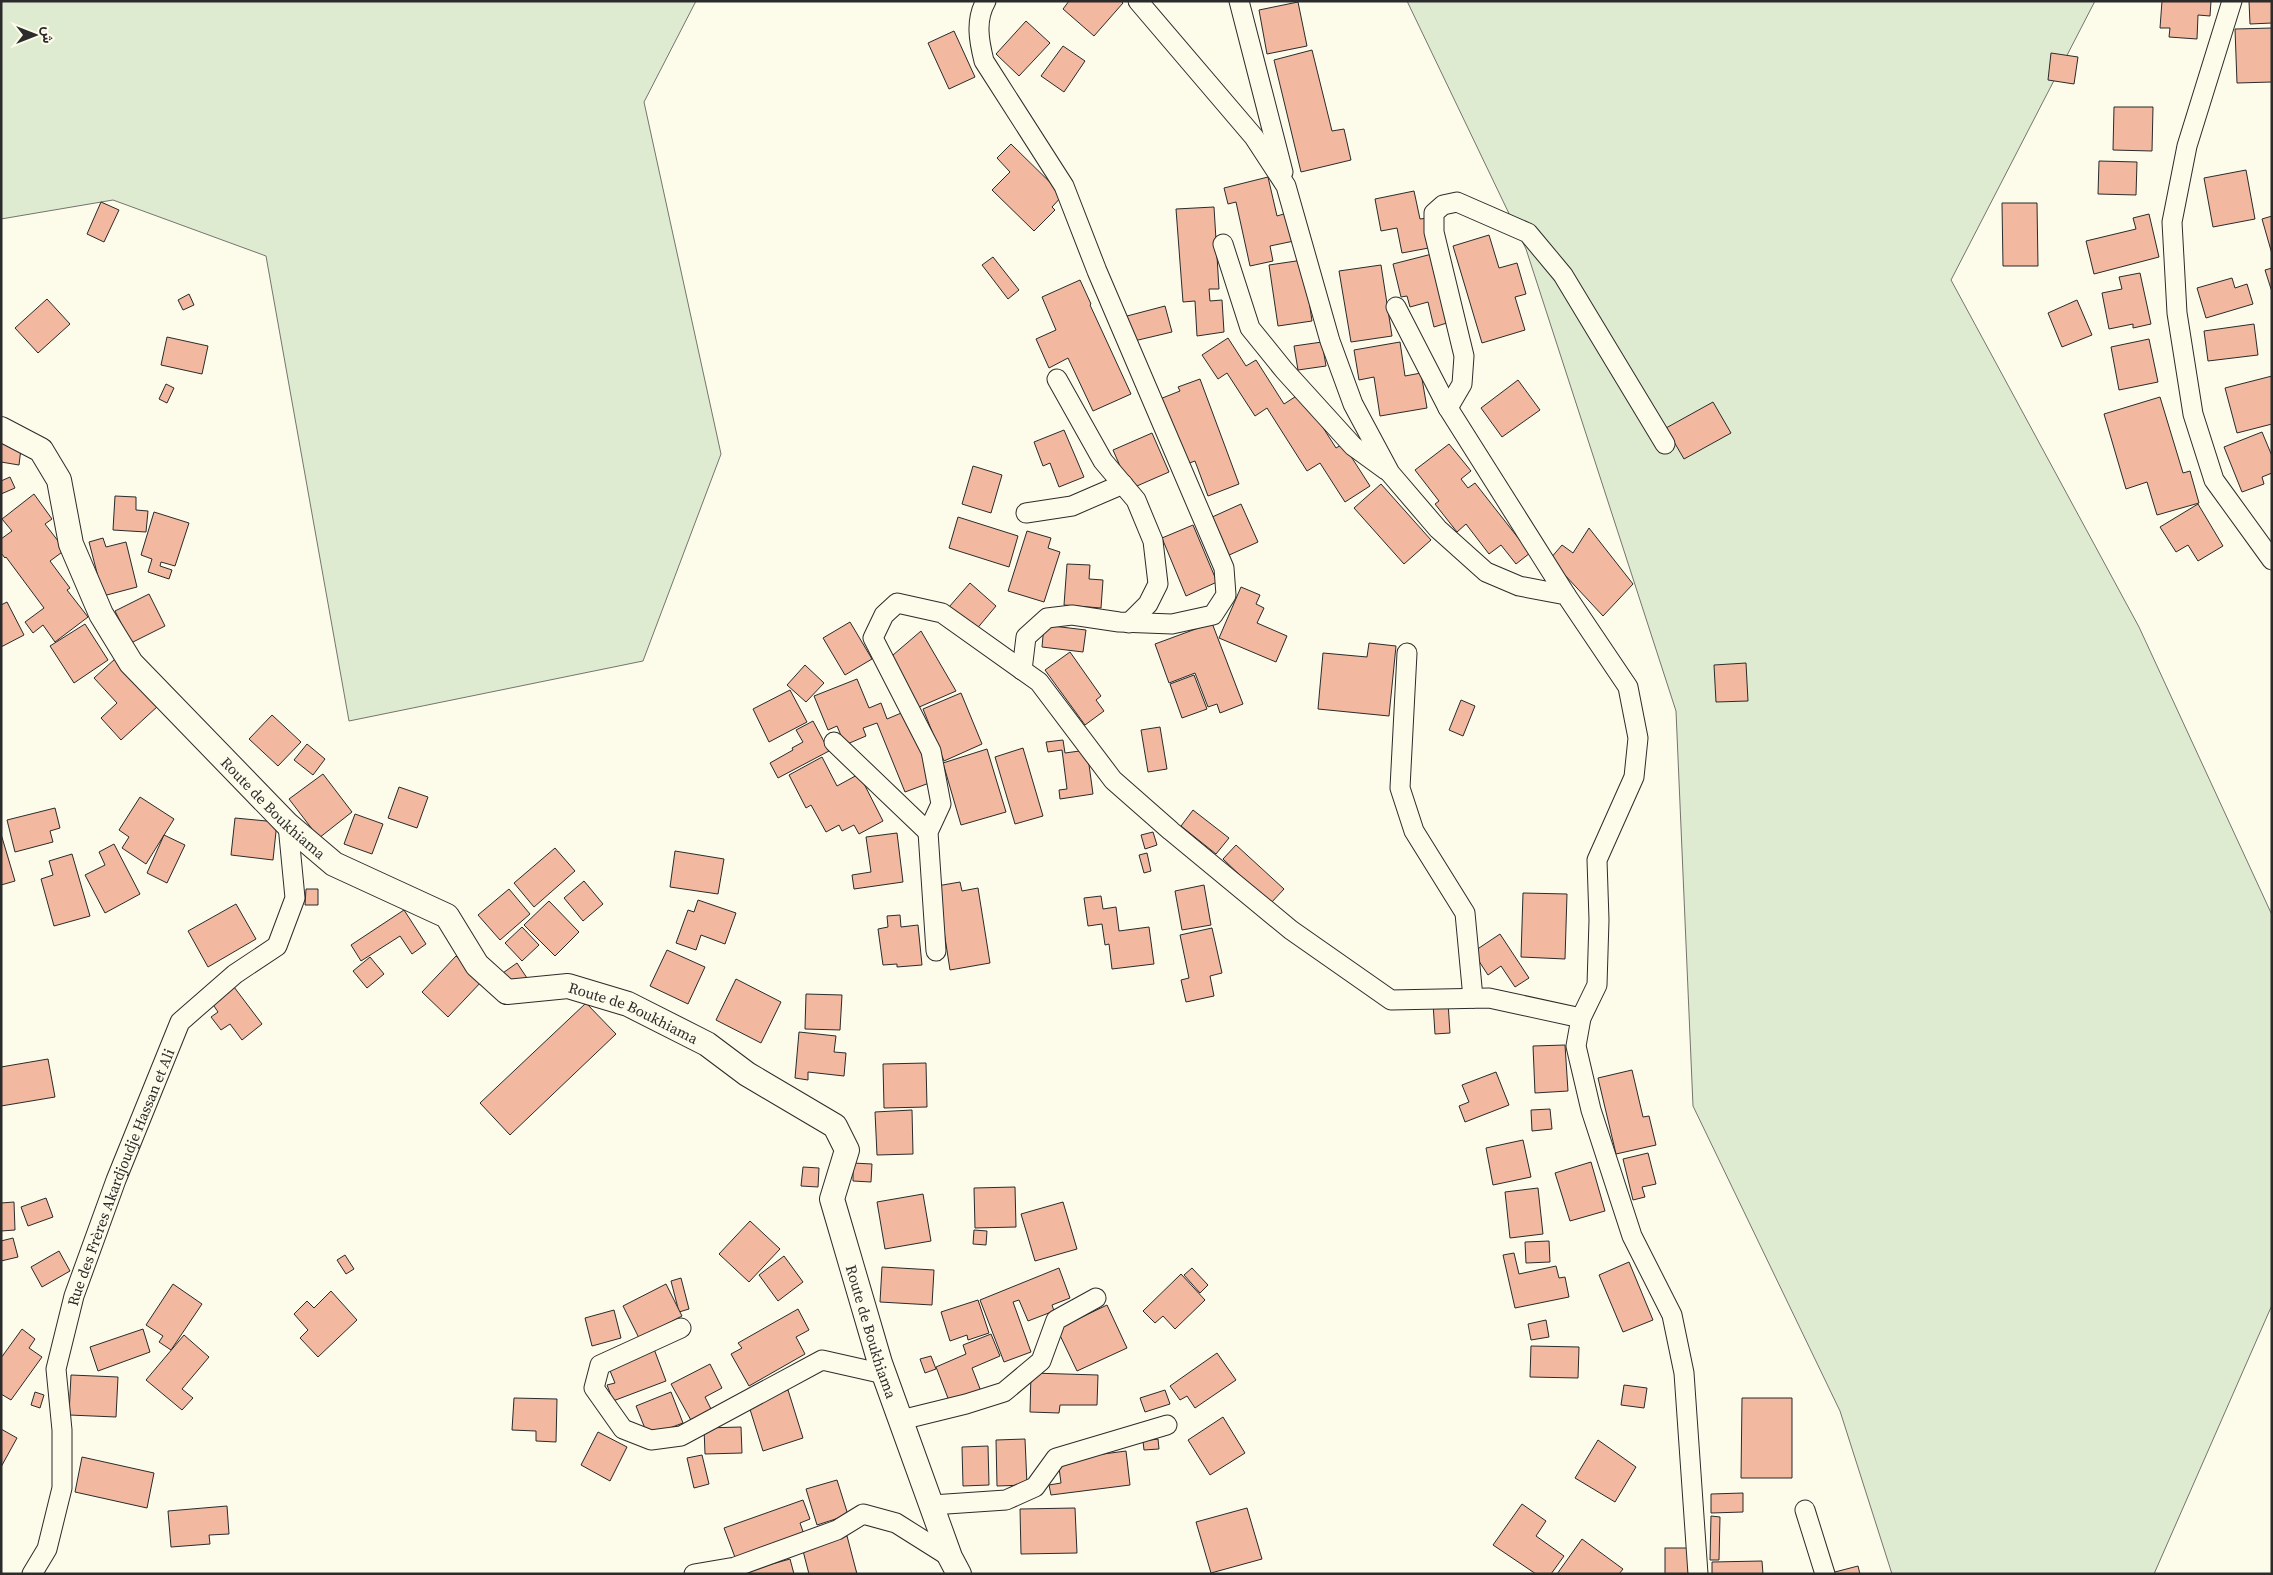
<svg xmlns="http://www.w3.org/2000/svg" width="2273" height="1575" font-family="'Source Serif 4',Vazirmatn,serif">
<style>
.green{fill:#deebd1;stroke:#74746e}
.building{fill:#f2b8a0;stroke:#2b2b2b}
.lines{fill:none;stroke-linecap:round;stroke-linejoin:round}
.minor-casing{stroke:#2b2b2b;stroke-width:21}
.tertiary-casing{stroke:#2b2b2b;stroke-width:26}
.minor{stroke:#fdfbea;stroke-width:19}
.tertiary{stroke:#fdfbea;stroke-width:24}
.labels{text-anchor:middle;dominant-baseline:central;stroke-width:4;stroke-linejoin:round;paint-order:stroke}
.street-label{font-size:15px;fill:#2b2b2b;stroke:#fdfbea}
</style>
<rect width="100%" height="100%" fill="#fdfbea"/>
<!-- green -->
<g class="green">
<path d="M1,1H696L644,102L721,454L643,661L349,721L266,256L113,200L1,219Z"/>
<path d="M1407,1H2095L1951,280L2139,627L2272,915V1305L2154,1574H1892L1840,1411L1693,1106L1676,711L1526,249Z"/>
</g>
<!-- building -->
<g class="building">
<path d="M1069,1H1121L1123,3L1094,36L1063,9Z"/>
<path d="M2162,1H2211L2210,16L2198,15L2197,39L2169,37L2170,28H2160Z"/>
<path d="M2249,1H2272V23L2250,24Z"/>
<path d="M1298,2L1307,46L1267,54L1259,10Z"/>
<path d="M1026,21L1050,43L1019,76L996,54Z"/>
<path d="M2272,28V82L2237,83L2235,29Z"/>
<path d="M954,31L975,77L949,89L928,43Z"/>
<path d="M1063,46L1085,61L1064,92L1041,76Z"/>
<path d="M1312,50L1332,131L1344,129L1351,160L1301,172L1274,60Z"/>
<path d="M2051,53L2078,57L2074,84L2048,80Z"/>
<path d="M2114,107H2153L2152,151L2113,150Z"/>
<path d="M1011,144L1063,195L1052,207L1055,210L1034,231L992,190L1010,172L997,158Z"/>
<path d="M2099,161L2137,162L2136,195L2098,194Z"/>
<path d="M2246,170L2255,219L2213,227L2204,178Z"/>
<path d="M1268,177L1277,216L1287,213L1294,241L1270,246L1273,261L1250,266L1236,202L1228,204L1224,188Z"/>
<path d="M1414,191L1420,219L1428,218L1434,247L1402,253L1397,228L1381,231L1375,199Z"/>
<path d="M101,202L119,210L104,242L87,234Z"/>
<path d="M2002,203H2037L2038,266H2003Z"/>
<path d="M1214,207L1219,289H1209L1210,301L1222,300L1224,332L1197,336L1195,301L1183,302L1176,209Z"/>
<path d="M2149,214L2159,257L2094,274L2086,241L2136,229L2133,218Z"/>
<path d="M2272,216V254L2262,219Z"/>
<path d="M1489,235L1499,268L1517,263L1526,294L1515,297L1525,330L1482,343L1453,246Z"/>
<path d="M1432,254L1450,322L1434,327L1428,302L1410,307L1407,296L1401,297L1393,264Z"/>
<path d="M993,257L1019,290L1008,299L982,265Z"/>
<path d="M1303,260L1312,321L1278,326L1269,265Z"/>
<path d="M1381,265L1392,336L1351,342L1339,271Z"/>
<path d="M2272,268V292L2265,270Z"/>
<path d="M2140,273L2151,324L2133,328V324L2109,329L2102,293L2122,289L2119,277Z"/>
<path d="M2232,278L2235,288L2247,284L2253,304L2206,318L2197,288Z"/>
<path d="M1080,280L1091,304L1090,305L1131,394L1093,411L1068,358L1049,368L1036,339L1056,330L1042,297Z"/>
<path d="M189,294L194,305L183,310L178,300Z"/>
<path d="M47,299L70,324L38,353L15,328Z"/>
<path d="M2077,300L2092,335L2062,347L2048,313Z"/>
<path d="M1165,306L1172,332L1134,341L1127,316Z"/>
<path d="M2254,324L2258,355L2208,361L2204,331Z"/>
<path d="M167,337L208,346L202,374L161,365Z"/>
<path d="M1228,338L1246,366L1256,360L1284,404L1301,393L1336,448L1343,444L1370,486L1345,502L1320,463L1307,471L1267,408L1255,416L1227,373L1218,379L1202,355Z"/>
<path d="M2149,339L2158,382L2119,390L2111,347Z"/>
<path d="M1322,342L1326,366L1298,370L1294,346Z"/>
<path d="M1400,342L1405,376L1421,373L1427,408L1380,416L1374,377L1359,380L1354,350Z"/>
<path d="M2272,376V424L2237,433L2225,388Z"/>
<path d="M1200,379L1239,484L1208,496L1195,461L1184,465L1160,399L1180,391L1178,387Z"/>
<path d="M1518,380L1540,410L1502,437L1481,408Z"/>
<path d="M166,384L174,388L167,403L159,399Z"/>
<path d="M2160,397L2183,473L2190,471L2199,503L2157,515L2147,482L2126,489L2104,414Z"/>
<path d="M1713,402L1731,433L1684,459L1666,428Z"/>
<path d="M1064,430L1084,477L1059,487L1050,463L1043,466L1034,442Z"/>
<path d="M2262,432L2272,456V473L2262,477L2264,484L2242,492L2224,447Z"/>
<path d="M1152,433L1169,472L1130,489L1113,450Z"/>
<path d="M1,438L22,440L19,465L1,462Z"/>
<path d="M1449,444L1471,471L1461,479L1468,488L1475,483L1530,553L1516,564L1501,545L1489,554L1466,524L1457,532L1435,504L1439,501L1415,470Z"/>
<path d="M973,466L1002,475L991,513L962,504Z"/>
<path d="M10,477L15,488L1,494V481Z"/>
<path d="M1381,484L1431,540L1404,564L1354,508Z"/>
<path d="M34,494L52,519L45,524L65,550L50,561L70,588L67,590L88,617L55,642L43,625L33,633L25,622L44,608L6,557L5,558L1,553V539L12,531L2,519Z"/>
<path d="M115,496L136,497V510L148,511L146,532L113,530Z"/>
<path d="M1241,504L1258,542L1227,556L1210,518Z"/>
<path d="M2198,504L2223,546L2198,561L2188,545L2176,552L2160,527Z"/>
<path d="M154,512L189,523L175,566L161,562L160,566L172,570L169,579L148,572L152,559L141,555Z"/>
<path d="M958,517L1018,536L1009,567L949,548Z"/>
<path d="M1193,525L1217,582L1186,596L1162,538Z"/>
<path d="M1589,528L1633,584L1603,616L1550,559L1562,545L1573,553Z"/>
<path d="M1027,531L1051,538L1048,548L1060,552L1044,602L1008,591Z"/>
<path d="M103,538L106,547L126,542L137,587L103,596L89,542Z"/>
<path d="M1067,564L1090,565L1089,579L1103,580L1101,608L1064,605Z"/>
<path d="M970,583L996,606L975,631L949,607Z"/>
<path d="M1241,587L1260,595L1256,604L1264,608L1257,623L1287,636L1276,662L1219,638Z"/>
<path d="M149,594L165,626L131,643L115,611Z"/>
<path d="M7,602L24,635L1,647V605Z"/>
<path d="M850,622L872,659L845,675L823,638Z"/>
<path d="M1212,623L1243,704L1220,713L1217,704L1208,707L1195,673L1169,683L1155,644Z"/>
<path d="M85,624L108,660L74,683L50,646Z"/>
<path d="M1044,625L1086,630L1083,652L1042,647Z"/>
<path d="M921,631L956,691L917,708L892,663L893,655Z"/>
<path d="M1369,643L1396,646L1389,716L1318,709L1323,653L1367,657Z"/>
<path d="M1070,652L1101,696L1096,700L1104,711L1085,725L1045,670Z"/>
<path d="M115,659L158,706L121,740L101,718L117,703L94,678Z"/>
<path d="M1746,663L1748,701L1716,702L1714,665Z"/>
<path d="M805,665L824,683L806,702L787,685Z"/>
<path d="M1194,675L1207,709L1182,718L1170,684Z"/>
<path d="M857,679L869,708L881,703L887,719L906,711L932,782L905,792L877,723L863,728L866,736L845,745L837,726L828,730L814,696Z"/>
<path d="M790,690L807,722L769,742L753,709Z"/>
<path d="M961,693L982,744L944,761L923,709Z"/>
<path d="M1461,700L1475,706L1463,736L1449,730Z"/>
<path d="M272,715L301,742L278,766L249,739Z"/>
<path d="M813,721L829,751L778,778L770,763L793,750L792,748L803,742L796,730Z"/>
<path d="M1160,727L1167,769L1148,772L1141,730Z"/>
<path d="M1063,740L1065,753L1087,750L1093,794L1060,799L1059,790L1067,789L1062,750L1048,752L1046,742Z"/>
<path d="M307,744L325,759L313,775L294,760Z"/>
<path d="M1023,748L1043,816L1015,824L995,757Z"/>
<path d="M987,749L1006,812L961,825L943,763Z"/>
<path d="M822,757L837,786L859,774L883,821L859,834L854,825L842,831L839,825L826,832L811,805L806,808L789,775Z"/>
<path d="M323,774L352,812L319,838L289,799Z"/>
<path d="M399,787L428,797L417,828L388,818Z"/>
<path d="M140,797L174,819L146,864L122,848L129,837L119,830Z"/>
<path d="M55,808L60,828L50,831L53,842L15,852L7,820Z"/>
<path d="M1193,810L1229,838L1216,854L1181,826Z"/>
<path d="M355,814L383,824L372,854L344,844Z"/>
<path d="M235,818L277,822L273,860L231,855Z"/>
<path d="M1153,832L1157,845L1145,849L1141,835Z"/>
<path d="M897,833L903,882L854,889L852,875L871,872L866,837Z"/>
<path d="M1,834L15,881L1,885Z"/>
<path d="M164,835L185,845L167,883L147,873Z"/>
<path d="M114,844L140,894L105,913L85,875L105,865L99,852Z"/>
<path d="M1236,845L1284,889L1270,904L1223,859Z"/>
<path d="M555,848L575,871L534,907L514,883Z"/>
<path d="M675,851L724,859L718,894L670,887Z"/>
<path d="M1147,853L1151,871L1144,873L1139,855Z"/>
<path d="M72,854L90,916L54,926L41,879L53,875L49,861Z"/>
<path d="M584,881L603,904L583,921L564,898Z"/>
<path d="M960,882L962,891L978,888L990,963L950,970L937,886Z"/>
<path d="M1204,885L1211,925L1182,930L1175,891Z"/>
<path d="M306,889H318V905H305Z"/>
<path d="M509,889L530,914L500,940L478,915Z"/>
<path d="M1523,893L1567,894L1565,959L1521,957Z"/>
<path d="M1101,896L1103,909L1116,907L1119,931L1149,927L1154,964L1112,969L1109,944L1105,945L1102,924L1088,926L1084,898Z"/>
<path d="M698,900L736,913L725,944L701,935L696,950L676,943L688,910L694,912Z"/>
<path d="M549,901L579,932L555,956L524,925Z"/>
<path d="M236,904L256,939L208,967L188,931Z"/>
<path d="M404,910L426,944L412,954L400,936L361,961L351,945Z"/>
<path d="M900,915L901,927L918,925L922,965L897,967V964L883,965L878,929L888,927L887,916Z"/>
<path d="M522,927L539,945L522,961L505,943Z"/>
<path d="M1212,928L1222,973L1210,976L1214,996L1186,1002L1181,980L1189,978L1180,935Z"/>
<path d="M1500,934L1529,978L1515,987L1501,966L1488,975L1473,952Z"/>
<path d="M667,950L705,967L688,1004L650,986Z"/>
<path d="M456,956L482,981L448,1017L422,992Z"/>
<path d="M370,957L384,974L367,988L353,971Z"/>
<path d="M517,963L527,978L510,990L500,975Z"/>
<path d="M736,979L781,1002L761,1043L716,1020Z"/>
<path d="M234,987L262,1024L242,1040L230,1024L221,1030L211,1017L218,1012L212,1003Z"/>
<path d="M806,994L842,995L840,1030L805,1029Z"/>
<path d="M1448,1002L1450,1033L1435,1034L1433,1003Z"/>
<path d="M586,1003L616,1034L510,1135L480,1103Z"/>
<path d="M799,1032L836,1036L834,1052L846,1053L844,1076L808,1072V1080L795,1078Z"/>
<path d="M1565,1045L1568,1091L1535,1093L1533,1046Z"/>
<path d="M48,1059L55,1097L1,1106V1067Z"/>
<path d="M926,1063L927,1107L884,1108L883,1064Z"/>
<path d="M1632,1070L1643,1117L1649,1116L1656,1145L1616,1154L1598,1078Z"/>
<path d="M1496,1072L1509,1105L1465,1122L1459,1106L1469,1102L1462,1085Z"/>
<path d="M1550,1109L1552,1129L1532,1131L1531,1110Z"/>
<path d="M912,1110L913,1154L877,1155L875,1112Z"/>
<path d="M1523,1140L1531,1177L1493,1185L1486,1148Z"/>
<path d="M1648,1153L1656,1184L1642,1187L1645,1197L1633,1200L1623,1159Z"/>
<path d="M1591,1162L1605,1211L1570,1221L1555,1173Z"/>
<path d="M853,1163L872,1164L871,1182L853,1181Z"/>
<path d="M803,1167L819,1168L818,1187L801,1186Z"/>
<path d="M1015,1187L1016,1227L975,1228L974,1188Z"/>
<path d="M1538,1188L1543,1234L1510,1238L1505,1192Z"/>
<path d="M923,1194L931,1241L885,1249L877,1202Z"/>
<path d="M46,1198L53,1217L28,1226L21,1207Z"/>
<path d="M14,1202L15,1230L1,1231V1203Z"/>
<path d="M1063,1202L1077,1249L1035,1261L1021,1214Z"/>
<path d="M750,1221L780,1249L749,1282L719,1254Z"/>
<path d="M974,1230L987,1231L986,1245L973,1244Z"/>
<path d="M13,1238L18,1257L1,1261V1241Z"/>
<path d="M1549,1241L1550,1262L1526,1263L1525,1242Z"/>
<path d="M59,1251L70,1271L42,1287L31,1267Z"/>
<path d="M1514,1253L1519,1274L1556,1266L1559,1278L1565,1277L1569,1297L1515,1308L1503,1255Z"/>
<path d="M345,1255L354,1269L346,1274L337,1260Z"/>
<path d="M784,1256L803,1282L778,1301L759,1275Z"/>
<path d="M1629,1262L1653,1320L1623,1332L1599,1275Z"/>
<path d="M882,1267L934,1270L932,1305L880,1302Z"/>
<path d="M1059,1268L1070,1298L1052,1305L1054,1311L1028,1321L1019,1300L1013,1302L1031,1352L1004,1362L980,1300Z"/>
<path d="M1192,1268L1208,1285L1200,1293L1184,1275Z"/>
<path d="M1181,1274L1205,1300L1175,1329L1163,1316L1155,1323L1143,1311Z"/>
<path d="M681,1278L689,1309L679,1312L671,1281Z"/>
<path d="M173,1284L202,1304L171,1350L159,1342L163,1336L146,1325Z"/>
<path d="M666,1284L682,1316L639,1338L623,1306Z"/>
<path d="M331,1291L357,1320L318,1357L300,1338L308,1330L294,1314L307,1301L314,1308Z"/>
<path d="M978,1300L989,1333L968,1340L967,1335L950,1341L941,1312Z"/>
<path d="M1107,1305L1127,1348L1077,1371L1057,1329Z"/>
<path d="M798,1309L809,1330L796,1337L805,1354L749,1386L731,1354L742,1348L738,1343Z"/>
<path d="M614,1310L621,1338L592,1346L585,1318Z"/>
<path d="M1546,1320L1549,1337L1531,1340L1528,1324Z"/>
<path d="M22,1329L35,1339L29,1348L42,1357L11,1400L1,1394V1358Z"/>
<path d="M143,1329L150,1352L98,1371L90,1347Z"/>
<path d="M991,1334L1000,1356L972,1368L982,1394L951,1406L936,1367L966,1354L963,1345Z"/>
<path d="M184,1335L209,1357L182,1389L193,1398L182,1410L146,1380Z"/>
<path d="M1531,1346L1579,1347L1578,1378L1530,1377Z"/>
<path d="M654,1349L666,1381L613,1401L607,1385L615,1383L608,1366Z"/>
<path d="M1217,1353L1236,1380L1195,1408L1187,1396L1180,1400L1170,1386Z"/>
<path d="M931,1356L936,1369L925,1373L920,1359Z"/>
<path d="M710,1364L722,1388L705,1397L712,1411L692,1422L671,1384Z"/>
<path d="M1031,1373L1098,1375L1097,1405H1060L1059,1413L1030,1412Z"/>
<path d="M71,1375L118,1377L116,1417L69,1415Z"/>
<path d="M1624,1385L1647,1388L1644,1408L1621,1405Z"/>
<path d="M788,1390L803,1438L763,1451L748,1403Z"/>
<path d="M1165,1390L1170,1404L1145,1412L1140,1398Z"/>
<path d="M35,1392L44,1395L40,1408L31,1405Z"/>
<path d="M671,1392L683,1423L648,1436L636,1406Z"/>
<path d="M514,1398L557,1399L556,1442L536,1441V1431L512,1430Z"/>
<path d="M1742,1398H1792V1478H1741Z"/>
<path d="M1223,1417L1245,1453L1210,1475L1188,1440Z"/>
<path d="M741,1427L742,1453L705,1454L704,1428Z"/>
<path d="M1,1429L17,1438L1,1467Z"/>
<path d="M598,1432L627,1447L610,1481L581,1465Z"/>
<path d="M1025,1439L1027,1485L997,1486L996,1440Z"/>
<path d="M1158,1439L1159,1449L1144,1450L1143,1441Z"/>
<path d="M1598,1440L1636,1467L1615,1502L1575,1478Z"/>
<path d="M988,1446L989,1485L963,1486L962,1447Z"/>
<path d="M1126,1451L1130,1485L1051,1495L1049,1485L1061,1483L1058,1460Z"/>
<path d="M702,1455L709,1484L694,1488L687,1458Z"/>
<path d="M82,1457L154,1473L147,1508L75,1492Z"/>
<path d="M837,1480L848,1515L817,1525L806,1489Z"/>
<path d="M1743,1493V1512L1711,1513V1494Z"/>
<path d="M803,1500L810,1519L800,1523L806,1540L736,1560L724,1528Z"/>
<path d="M1522,1504L1546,1521L1536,1536L1564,1556L1551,1574H1536L1493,1545Z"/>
<path d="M227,1506L229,1534L209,1535L210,1544L171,1547L168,1511Z"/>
<path d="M1075,1508L1077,1553L1021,1554L1020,1509Z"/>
<path d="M1247,1508L1262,1559L1211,1573L1196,1522Z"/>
<path d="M1711,1516L1720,1517L1719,1560H1710Z"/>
<path d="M847,1536L857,1574H809L802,1547Z"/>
<path d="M1582,1539L1623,1569L1619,1574H1557Z"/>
<rect x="1665" y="1548" width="24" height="26"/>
<path d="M790,1559L794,1574H751L750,1570Z"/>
<path d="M1762,1561L1763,1574H1712V1562Z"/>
<path d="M1858,1566L1860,1574H1831V1573Z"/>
</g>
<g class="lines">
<defs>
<g id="minor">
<path d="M986,1C975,20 979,41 984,61L1064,186L1097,271L1224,568L1226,595L1213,615L1172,624L1119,622L1072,615L1047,618L1026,637L1022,670"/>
<path d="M1138,1L1254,137L1286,186L1330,341L1353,404L1390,473L1438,529L1486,572L1519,586L1566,595L1628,687L1638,738L1634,777L1597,860L1599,920L1597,985L1581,1018L1576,1046L1591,1110L1632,1236L1672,1315L1684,1373L1698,1574"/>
<path d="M1239,1L1283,172"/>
<path d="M2232,1L2187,146L2172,222L2177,313L2193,414L2214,480L2272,560"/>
<path d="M1223,244L1250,328L1284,370L1353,446L1386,470"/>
<path d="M1396,307L1448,408L1566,595"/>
<path d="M1057,379L1103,461L1136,500L1153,541L1158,584L1148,604L1129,623"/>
<path d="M1448,408L1462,384L1464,356L1434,232V213L1443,205L1457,202L1528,233L1563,275L1665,444"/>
<path d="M1026,513L1072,506L1123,484"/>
<path d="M1407,653L1400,788L1414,831L1465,913L1473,998"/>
<path d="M834,742L928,832"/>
<path d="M936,951L928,832L941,804L931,751L873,638L884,615L897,603L942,613L1039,682L1113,780L1171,831L1291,930L1391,1000L1489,998L1581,1018"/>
<path d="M681,1328L600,1365L594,1388L623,1429L651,1440L681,1436L822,1360L884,1374"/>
<path d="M901,1420L966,1404L1004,1392L1041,1361L1056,1320L1096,1298"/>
<path d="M932,1505L1006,1500L1035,1487L1056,1458L1167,1425"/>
<path d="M1805,1510L1825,1574"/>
<path id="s1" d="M32,1574L47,1549L62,1488V1430L56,1369L74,1296L116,1180L180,1022L235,974L277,946L295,898L288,825"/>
<path d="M694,1574L735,1567L837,1530L863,1514L896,1523L950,1557"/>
</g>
<g id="tertiary">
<path id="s2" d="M1,429L41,450L59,480L71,544L101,614L131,663L288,825L334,864L447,916L477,965L507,992L568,986L628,1004L707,1044L747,1074L835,1126L847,1150L832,1199L880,1363L950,1557L959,1574"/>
</g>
</defs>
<!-- minor casing -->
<use href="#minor" class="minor-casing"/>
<!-- tertiary casing -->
<use href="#tertiary" class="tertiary-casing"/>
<!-- minor -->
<use href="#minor" class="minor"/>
<!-- tertiary -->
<use href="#tertiary" class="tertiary"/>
</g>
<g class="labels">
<!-- street labels -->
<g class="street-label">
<text stroke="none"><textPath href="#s2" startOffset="482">Route de Boukhiama</textPath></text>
<text stroke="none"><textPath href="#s2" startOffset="919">Route de Boukhiama</textPath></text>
<text stroke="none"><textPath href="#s1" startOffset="414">Rue des Frères Akardjoudje Hassan et Ali</textPath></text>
<text stroke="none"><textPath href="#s2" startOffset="1368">Route de Boukhiama</textPath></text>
</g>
</g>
<!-- border -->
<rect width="2273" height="1575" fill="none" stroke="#2b2b2b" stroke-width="5"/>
<!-- north arrow -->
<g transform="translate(35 35) rotate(90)" stroke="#fdfbea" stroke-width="4" paint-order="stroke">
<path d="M0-4L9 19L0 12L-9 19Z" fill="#2b2b2b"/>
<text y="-8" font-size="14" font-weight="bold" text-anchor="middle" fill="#2b2b2b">ش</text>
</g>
</svg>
